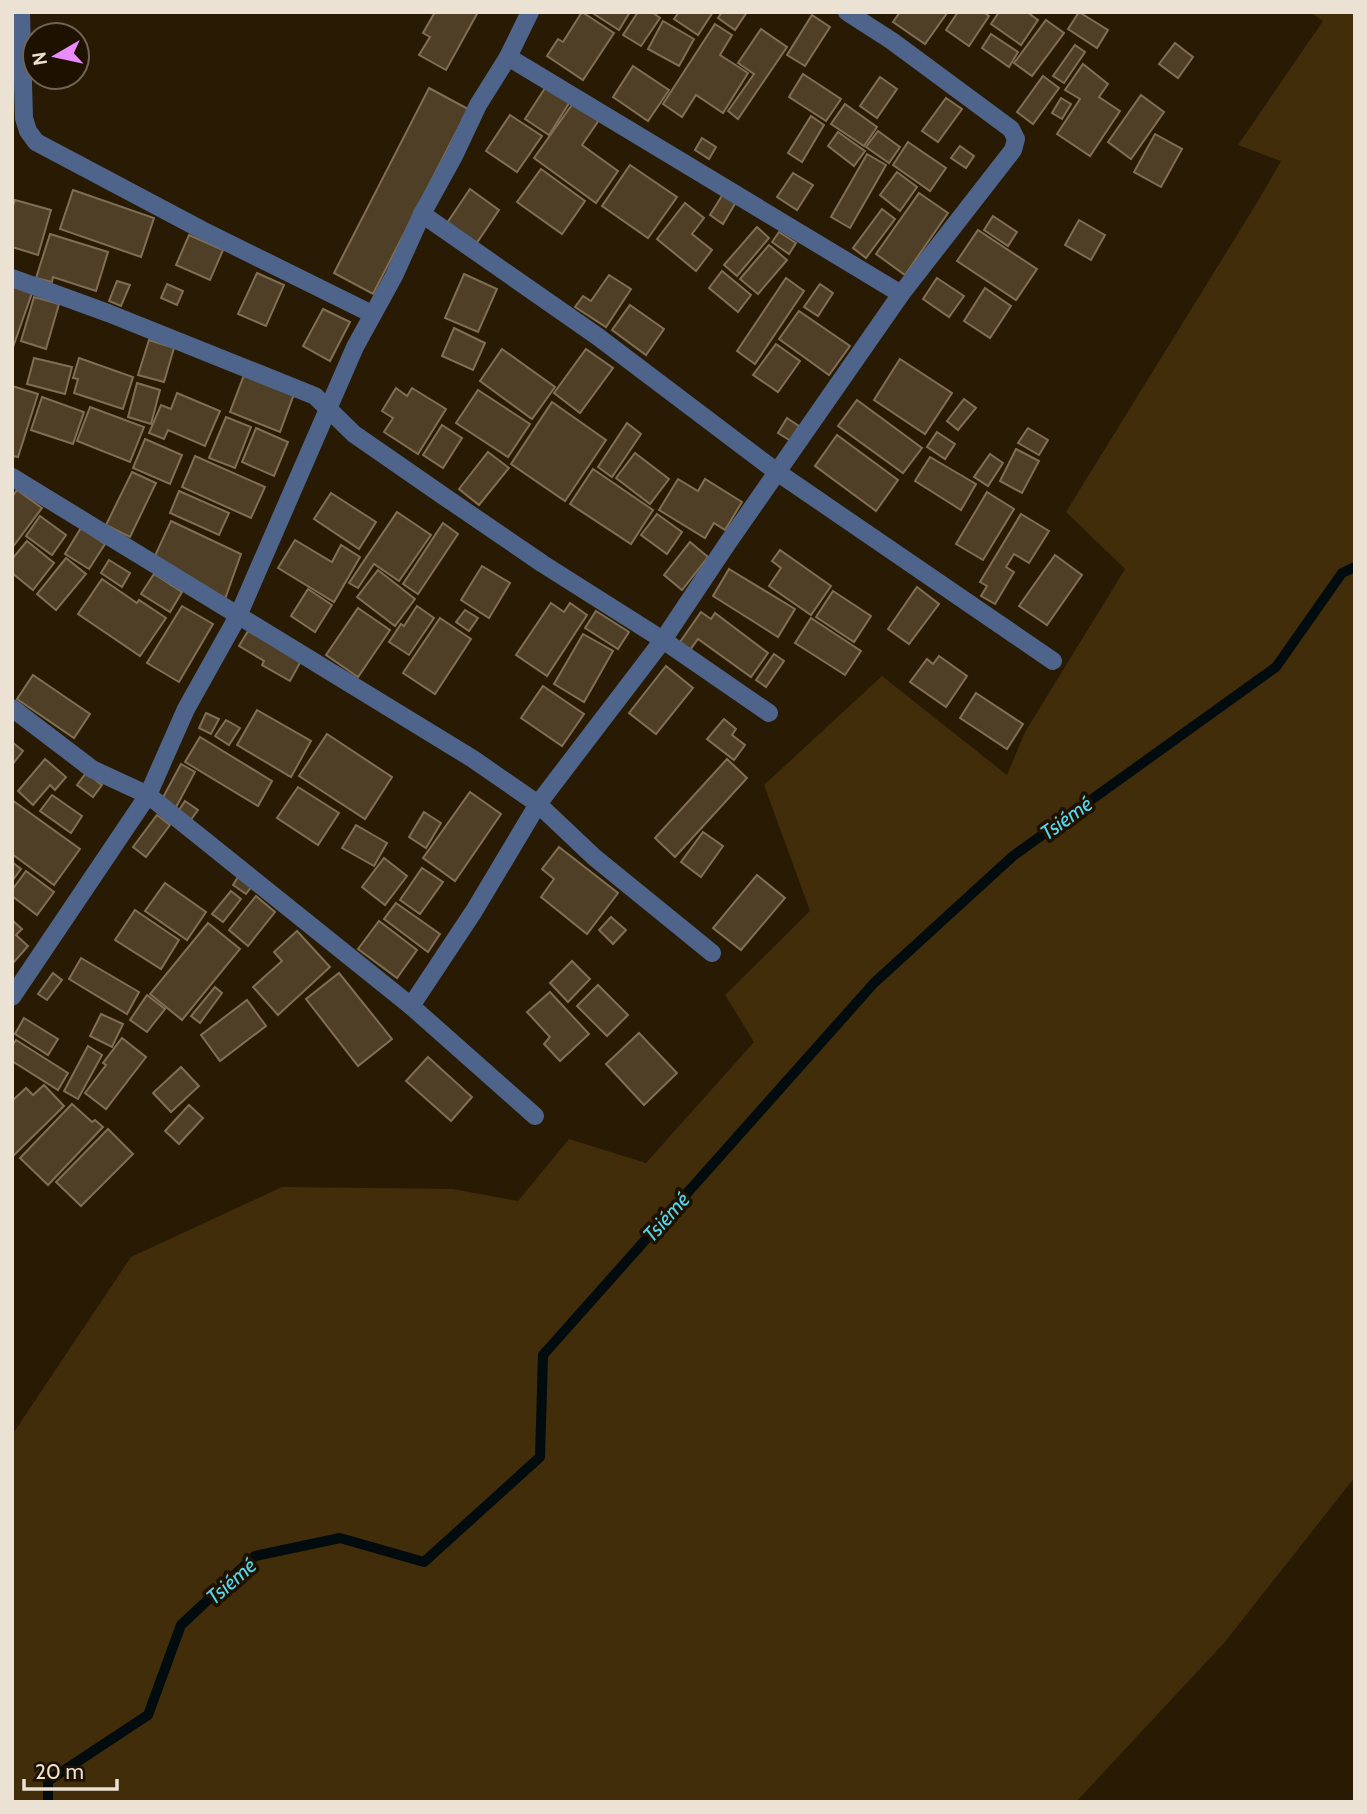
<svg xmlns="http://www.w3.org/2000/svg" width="1367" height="1814" font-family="Cabin,sans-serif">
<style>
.green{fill:#412d09}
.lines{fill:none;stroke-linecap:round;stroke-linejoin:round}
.stream{stroke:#020b0d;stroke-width:10}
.building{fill:#4e3f26;stroke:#806f55;stroke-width:2}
.street{stroke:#4e648a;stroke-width:18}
.labels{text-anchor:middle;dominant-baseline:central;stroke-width:7;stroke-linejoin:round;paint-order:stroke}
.water-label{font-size:21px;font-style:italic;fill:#55d6ef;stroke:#1e1100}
</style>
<rect width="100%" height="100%" fill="#281a03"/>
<!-- green -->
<path class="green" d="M1310,12H1355V1477L1224,1643L1076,1802H12V1435L131,1257L282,1187L453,1189L518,1201L569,1139L646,1163L754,1042L725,995L810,911L764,785L882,676L1007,775L1025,732L1125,569L1066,512L1258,201L1281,161L1238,145L1323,21Z"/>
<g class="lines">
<!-- stream -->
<path class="stream" d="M48,1802V1781L148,1715L181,1625L255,1556L340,1538L424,1562L540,1457L543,1355L874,983L1013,856L1276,667L1342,573L1355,567"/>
</g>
<!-- building -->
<g class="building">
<path d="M435,12H478L446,70L419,55L430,37L423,33Z"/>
<path d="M582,12L614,33L583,80L547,56L558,39L563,42Z"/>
<path d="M591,12H630L619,30Z"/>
<path d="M638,12H652L660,18L641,46L623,35Z"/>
<path d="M679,12H713L698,35L674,19Z"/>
<path d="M722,12H747L735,30L718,18Z"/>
<path d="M900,12H946L947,13L925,44L893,22Z"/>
<path d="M958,12H983L989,16L969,46L946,30Z"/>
<path d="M999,12H1027L1038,20L1021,45L991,24Z"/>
<path d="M1079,12L1108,30L1097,48L1068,29Z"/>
<path d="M812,15L830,27L805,66L787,55Z"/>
<path d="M1046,20L1064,33L1032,76L1014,63Z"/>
<path d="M663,21L694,39L679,66L648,49Z"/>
<path d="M715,24L732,35L720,55L748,73L723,113L696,95L682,117L663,104Z"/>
<path d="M761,29L787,47L738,119L728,111L754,74L738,63Z"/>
<path d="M991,34L1018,52L1009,67L982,48Z"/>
<path d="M1175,43L1193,57L1178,78L1159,64Z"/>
<path d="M1075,45L1085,52L1064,83L1053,76Z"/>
<path d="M1083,64L1108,84L1099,97L1120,111L1090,156L1057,134L1080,99L1065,90Z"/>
<path d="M633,66L669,90L648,121L613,97Z"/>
<path d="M803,74L841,99L826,121L789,97Z"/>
<path d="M1043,76L1059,88L1033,124L1017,112Z"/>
<path d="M880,77L897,89L877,118L860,106Z"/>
<path d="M547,85L571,100L549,135L525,119Z"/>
<path d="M429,88L468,109L373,294L334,273Z"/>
<path d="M1141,95L1164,112L1131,159L1108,142Z"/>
<path d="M946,98L962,109L938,142L922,131Z"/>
<path d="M1061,98L1071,104L1062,119L1052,113Z"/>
<path d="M574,102L599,120L582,145L618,171L596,203L534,158Z"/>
<path d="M845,104L877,127L864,146L831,124Z"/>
<path d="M510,115L542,136L517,172L486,151Z"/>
<path d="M811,116L824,125L802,162L788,153Z"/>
<path d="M878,131L900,147L889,163L866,147Z"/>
<path d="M838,132L865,151L854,166L828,146Z"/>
<path d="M1155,134L1182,149L1161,187L1134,172Z"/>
<path d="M702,138L716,147L709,159L695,150Z"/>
<path d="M908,142L946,168L930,191L893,165Z"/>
<path d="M960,146L974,156L966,168L951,158Z"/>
<path d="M867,154L886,165L850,228L831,217Z"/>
<path d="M630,165L677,197L648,238L602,206Z"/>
<path d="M541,169L585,201L562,234L517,202Z"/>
<path d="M897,172L917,187L900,211L880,195Z"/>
<path d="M793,173L813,185L797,210L777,197Z"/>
<path d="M470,189L499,210L476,244L447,223Z"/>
<path d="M73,190L154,218L141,257L60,229Z"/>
<path d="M919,193L948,213L905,275L876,254Z"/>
<path d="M723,194L736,202L723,224L710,215Z"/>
<path d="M15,200L51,210L38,255L12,247V209Z"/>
<path d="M685,203L704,218L692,234L712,250L696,271L657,239Z"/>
<path d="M882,209L895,219L866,258L853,248Z"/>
<path d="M993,216L1017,232L1008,246L984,230Z"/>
<path d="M1079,220L1105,235L1091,260L1065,245Z"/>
<path d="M757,227L769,238L737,276L724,265Z"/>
<path d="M978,230L1037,269L1016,300L957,261Z"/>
<path d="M779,232L796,243L789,254L772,242Z"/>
<path d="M50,234L108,252L96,291L53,277L52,282L36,278Z"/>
<path d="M189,235L223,250L210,280L176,265Z"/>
<path d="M769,245L787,260L758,294L740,279Z"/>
<path d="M722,271L751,295L738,312L709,288Z"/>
<path d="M257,273L284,285L266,326L238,314Z"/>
<path d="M464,274L497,289L478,332L445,318Z"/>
<path d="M609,275L631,289L606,327L575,307L583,296L591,301Z"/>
<path d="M786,278L804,291L755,364L737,351Z"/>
<path d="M937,278L964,296L949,317L923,299Z"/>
<path d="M117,281L130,285L121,306L109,301Z"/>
<path d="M167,284L183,291L177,305L161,298Z"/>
<path d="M820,284L833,293L818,316L804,307Z"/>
<path d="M12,286L32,293L12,350Z"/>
<path d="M985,288L1011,306L990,338L964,321Z"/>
<path d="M34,297L59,304L46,349L21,341Z"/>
<path d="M630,305L664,329L646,355L612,330Z"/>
<path d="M323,309L350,322L330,361L303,346Z"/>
<path d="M799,311L850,346L829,375L779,339Z"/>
<path d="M454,328L485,343L473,370L442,356Z"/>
<path d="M149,340L174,348L164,382L138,375Z"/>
<path d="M776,344L800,361L778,392L753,375Z"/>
<path d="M502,349L555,387L532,419L480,381Z"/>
<path d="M586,349L613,368L580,413L554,393Z"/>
<path d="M34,358L72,367L65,394L27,384Z"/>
<path d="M79,358L133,377L123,409L74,393L78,379L73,378Z"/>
<path d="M900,359L952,393L925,434L874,400Z"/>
<path d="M244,375L294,394L280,432L230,412Z"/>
<path d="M137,383L160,390L151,424L128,417Z"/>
<path d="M12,386L38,394L18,457L12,456Z"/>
<path d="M396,388L407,396L412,388L446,409L418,454L384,432L393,418L382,411Z"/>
<path d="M478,390L530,424L508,457L456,423Z"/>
<path d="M177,393L220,411L205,446L168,430L164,439L149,433L161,405L171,409Z"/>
<path d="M42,397L84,412L73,444L31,430Z"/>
<path d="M964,399L976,408L958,430L947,421Z"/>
<path d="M857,400L922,448L903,473L838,426Z"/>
<path d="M552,402L606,440L565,501L511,464Z"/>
<path d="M90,407L144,427L130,462L77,441Z"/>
<path d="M226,417L251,427L235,468L209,458Z"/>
<path d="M787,418L799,426L791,441L778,433Z"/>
<path d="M627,423L641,434L612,477L598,467Z"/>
<path d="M442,425L462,438L443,468L423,455Z"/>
<path d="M256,428L288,442L274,476L242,462Z"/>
<path d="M1028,428L1048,440L1039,455L1018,443Z"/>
<path d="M937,432L955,444L945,459L927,447Z"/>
<path d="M837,435L898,480L876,511L815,466Z"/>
<path d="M145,439L182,455L170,484L133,468Z"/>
<path d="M1016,449L1039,461L1022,493L1000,481Z"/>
<path d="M488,452L509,468L479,505L459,489Z"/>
<path d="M635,453L669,479L650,504L616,478Z"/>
<path d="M990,454L1003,463L988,486L974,477Z"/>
<path d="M195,456L265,487L251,518L182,487Z"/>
<path d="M930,457L976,484L961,510L915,481Z"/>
<path d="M593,469L653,510L631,544L570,504Z"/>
<path d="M132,472L156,483L130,537L106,525Z"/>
<path d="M678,479L698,491L705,479L742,502L725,530L714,523L705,538L659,510Z"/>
<path d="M17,490L42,508L12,548V497Z"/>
<path d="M179,491L229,513L219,535L170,513Z"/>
<path d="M987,492L1014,509L983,560L956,544Z"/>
<path d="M331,493L376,522L359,549L314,519Z"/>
<path d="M397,512L431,535L399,581L374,564L358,588L349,583Z"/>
<path d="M657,514L682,532L667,554L641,535Z"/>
<path d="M1021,514L1049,531L1029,563L1014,554L1006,567L1014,572L995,604L981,596L987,586L980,582Z"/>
<path d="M40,516L66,535L52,555L26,536Z"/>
<path d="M171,521L241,554L225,599L153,560Z"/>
<path d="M443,523L458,534L418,594L403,584Z"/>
<path d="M81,528L105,544L89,569L65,554Z"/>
<path d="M295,540L332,562L341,545L360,557L334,602L278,568Z"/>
<path d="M27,541L54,563L33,590L12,573V559Z"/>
<path d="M690,542L708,557L682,590L664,575Z"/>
<path d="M780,550L831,586L811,615L769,586L781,568L772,561Z"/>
<path d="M1055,555L1082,575L1047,625L1019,606Z"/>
<path d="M66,558L86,574L56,610L37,594Z"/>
<path d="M109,560L130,573L122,587L101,573Z"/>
<path d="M482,566L510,583L489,618L461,600Z"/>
<path d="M729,569L795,609L778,637L713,596Z"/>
<path d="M378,570L415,599L395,626L357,597Z"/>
<path d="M154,574L182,592L170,612L141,594Z"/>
<path d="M102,579L137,603L139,600L166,618L140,656L78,614Z"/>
<path d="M917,587L939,604L909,644L888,629Z"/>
<path d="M308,589L332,605L315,632L291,616Z"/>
<path d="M833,591L871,616L854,642L816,617Z"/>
<path d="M551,603L564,612L570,603L587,615L547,676L516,655Z"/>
<path d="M182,606L213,624L179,682L147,663Z"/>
<path d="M417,606L434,618L409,655L389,642L401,624L404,626Z"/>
<path d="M358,608L390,630L358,677L326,655Z"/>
<path d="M465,610L478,618L469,631L456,622Z"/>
<path d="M596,611L629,632L618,649L585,628Z"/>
<path d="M701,612L711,619L715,613L768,653L751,677L698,639L690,650L680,642Z"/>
<path d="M440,618L471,639L435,694L403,673Z"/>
<path d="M811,618L861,651L845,675L795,643Z"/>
<path d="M248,631L301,661L290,681L262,665L264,661L239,646Z"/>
<path d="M583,634L613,651L584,702L554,684Z"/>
<path d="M774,654L784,661L766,687L756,680Z"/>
<path d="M939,656L967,676L946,707L910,682L927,659L933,664Z"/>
<path d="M666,666L693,688L656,734L629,713Z"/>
<path d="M33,675L90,714L74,738L17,699Z"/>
<path d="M543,686L584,714L562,746L521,718Z"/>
<path d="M976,693L1023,724L1007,749L960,718Z"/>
<path d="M257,710L311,741L291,777L237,745Z"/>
<path d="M206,713L219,719L211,734L199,728Z"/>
<path d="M724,719L736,729L732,735L745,745L734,760L707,739Z"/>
<path d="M226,720L240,728L229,745L215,736Z"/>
<path d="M327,734L392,777L365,819L299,776Z"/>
<path d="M200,737L272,781L258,806L185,762Z"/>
<path d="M12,742L23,751L12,765Z"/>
<path d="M45,759L66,777L55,790L50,785L33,805L18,791Z"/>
<path d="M727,759L747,778L675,857L655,838Z"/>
<path d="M181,764L195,772L175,809L161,801Z"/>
<path d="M86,773L102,785L93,797L77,785Z"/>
<path d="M298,787L339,813L318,845L277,818Z"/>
<path d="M470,792L501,814L455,881L423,858Z"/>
<path d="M52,795L82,816L71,833L40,811Z"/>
<path d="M12,800L80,849L54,885L12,854Z"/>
<path d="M185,801L198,810L190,821L177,813Z"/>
<path d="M424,812L441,823L426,848L409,837Z"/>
<path d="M157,815L170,825L146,857L133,847Z"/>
<path d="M356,825L387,843L374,866L342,848Z"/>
<path d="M703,832L723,846L701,877L681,862Z"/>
<path d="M559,847L618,893L587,934L541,897L554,879L542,869Z"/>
<path d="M384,858L407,876L385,905L362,887Z"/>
<path d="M12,862L21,869L12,881Z"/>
<path d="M422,868L443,882L420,914L400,900Z"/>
<path d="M26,871L54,892L37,915L12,896V890Z"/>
<path d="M757,875L785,898L741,950L713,928Z"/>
<path d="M238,877L252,886L246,894L233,885Z"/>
<path d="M165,883L206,912L187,940L145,911Z"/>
<path d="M231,891L241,899L223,922L212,914Z"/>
<path d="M256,896L275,912L248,946L229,930Z"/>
<path d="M396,903L440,934L428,952L384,919Z"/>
<path d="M135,910L179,940L161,969L115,940Z"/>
<path d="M611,917L626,930L613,944L599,930Z"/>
<path d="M12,920L22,929L16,935L28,946L14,962L12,961Z"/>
<path d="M379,921L417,950L397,978L358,949Z"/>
<path d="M208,923L240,949L182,1020L150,994Z"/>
<path d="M297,931L330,967L278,1015L253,987L282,961L274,952Z"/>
<path d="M81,958L139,992L127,1014L69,979Z"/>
<path d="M572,961L590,979L568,1002L550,983Z"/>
<path d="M53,973L62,980L47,1000L38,994Z"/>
<path d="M339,973L392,1039L358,1066L306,999Z"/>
<path d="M598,985L628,1015L607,1036L577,1006Z"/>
<path d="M215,987L222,993L200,1023L191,1016Z"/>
<path d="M550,992L589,1034L560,1061L544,1044L550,1037L527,1012Z"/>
<path d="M147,995L165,1009L147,1032L130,1020Z"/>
<path d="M247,1000L266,1026L220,1061L201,1035Z"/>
<path d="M101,1014L123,1024L112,1047L90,1036Z"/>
<path d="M24,1018L58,1039L48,1055L15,1034Z"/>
<path d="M639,1033L677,1073L644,1105L606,1064Z"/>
<path d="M122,1038L146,1057L106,1109L85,1093L106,1065L103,1063Z"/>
<path d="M16,1040L68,1073L58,1090L12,1061V1046Z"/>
<path d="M88,1046L102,1055L78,1099L64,1091Z"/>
<path d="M428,1057L472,1097L451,1121L406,1081Z"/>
<path d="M181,1067L199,1086L171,1112L153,1093Z"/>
<path d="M44,1085L64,1106L12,1157V1101L26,1088L33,1095Z"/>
<path d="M72,1104L92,1122L95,1120L103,1127L48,1185L20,1158Z"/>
<path d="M189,1105L203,1118L179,1144L165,1131Z"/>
<path d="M108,1129L133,1154L81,1206L56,1182Z"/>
</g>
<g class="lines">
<!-- street -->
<g class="street">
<path d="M21,12L24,118L28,131L36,142L202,230L372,314"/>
<path d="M508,57L901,294"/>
<path d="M422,214L597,336L777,472L1053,661"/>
<path d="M12,278L108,313L315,396L354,434L442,495L543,564L663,640L769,713"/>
<path d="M12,477L473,759L538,804L594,857L712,953"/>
<path d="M12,708L92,769L148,795L411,1006L535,1116"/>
<path d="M12,997L148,795L186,709L238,616L355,347L394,276L422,214L454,156L478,105L508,57L530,12"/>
<path d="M411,1006L474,911L538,804L663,640L727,544L901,294L1013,150L1016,139L1011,129L892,41L847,12"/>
</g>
</g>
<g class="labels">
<!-- water labels -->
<g class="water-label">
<text transform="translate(1066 818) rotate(-36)">Tsiémé</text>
<text transform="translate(666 1217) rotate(-48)">Tsiémé</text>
<text transform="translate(231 1581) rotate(-41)">Tsiémé</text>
</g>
</g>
<!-- border -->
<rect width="1367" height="1814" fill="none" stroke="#ece2d4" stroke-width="28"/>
<!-- north arrow -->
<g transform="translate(56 56) rotate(261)"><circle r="33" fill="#1e1100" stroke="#706555" stroke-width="2"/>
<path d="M0-5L12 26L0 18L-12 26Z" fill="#e98dfe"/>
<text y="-10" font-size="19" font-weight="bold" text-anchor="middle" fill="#ece2d4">N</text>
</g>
<!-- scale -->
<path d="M24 1779v10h93v-10" fill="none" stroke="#ece2d4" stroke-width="3.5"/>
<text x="35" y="1779" font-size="21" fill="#ece2d4" stroke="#1e1100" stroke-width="5" paint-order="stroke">20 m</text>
</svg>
